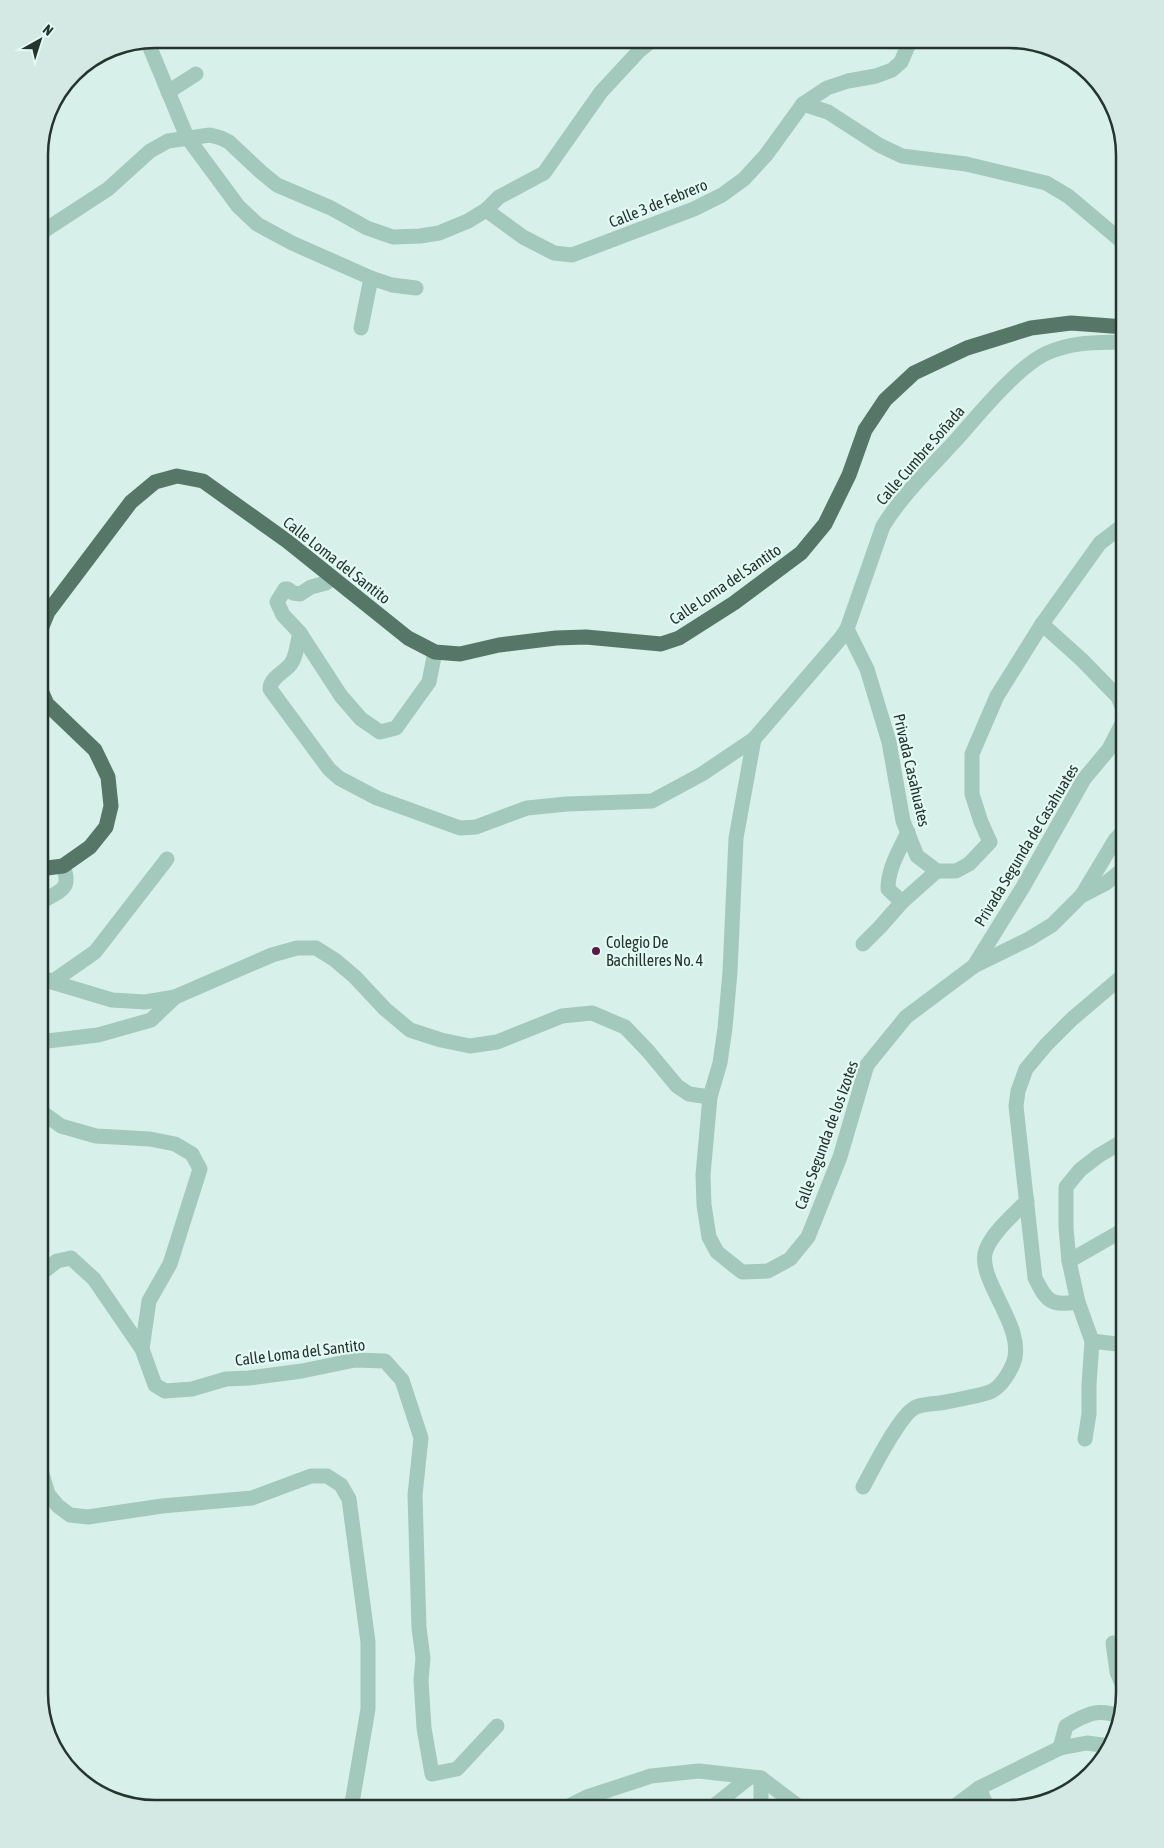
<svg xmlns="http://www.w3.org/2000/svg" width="1164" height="1848" font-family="'Asap Condensed',sans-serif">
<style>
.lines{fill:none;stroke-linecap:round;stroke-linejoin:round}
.minor{stroke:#a3c9bc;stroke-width:15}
.major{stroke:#567767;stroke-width:15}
.poi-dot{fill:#561a47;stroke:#e3f9f3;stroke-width:2}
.labels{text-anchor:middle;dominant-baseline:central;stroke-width:4.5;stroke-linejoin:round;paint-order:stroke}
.street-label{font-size:16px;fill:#25342d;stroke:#e3f9f3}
.poi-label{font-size:16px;fill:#25342d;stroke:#e3f9f3;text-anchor:start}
.rim{fill:none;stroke:#25342d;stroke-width:2.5}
</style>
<rect width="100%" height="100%" fill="#d7f1ea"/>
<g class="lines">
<!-- minor -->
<g class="minor">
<path d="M148,43L187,137L238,206L257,224L292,243L371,278L392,285L416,288"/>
<path d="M168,92L196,74"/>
<path d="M803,104L828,112L879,145L902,156L966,164L1046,183L1068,196L1125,244"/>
<path d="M486,210L523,237L554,253L572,255L694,209L722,195L744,179L766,155L803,104L827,88L848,81L876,76L892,70L901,62L911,39"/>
<path d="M39,234L108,189L150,151L168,141L210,135L221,138L229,142L261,172L277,185L331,208L367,228L393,237L420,236L439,233L468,221L486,210L499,197L544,173L601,92L639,51L654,39"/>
<path d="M361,328L371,278"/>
<path d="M331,578L326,583L311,587L300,594L293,593L288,589H285L277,602L283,615L300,633L341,696L361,719L380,732L396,728L429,682L435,652"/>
<path d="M1042,624L1082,660L1118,697L1125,714"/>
<path d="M847,629L867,669L889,742L903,821L917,856L937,871H956L969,864L990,842L981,822L972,794V754L997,696L1042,624L1100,543L1125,524"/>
<path d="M300,633C297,642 297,657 290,665C283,673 270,678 270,689L329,769L339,778L377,798L460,828L476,827L527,808L567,804L652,801L702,774L754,739L840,639L847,629L883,526C903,494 931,467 957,439C979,414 1018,366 1047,353C1074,341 1097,343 1125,342"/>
<path d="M754,739L736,838L730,972L725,1028L720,1063L710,1097L703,1175L704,1205L709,1237L717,1252L742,1272L768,1271L790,1259L808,1237L840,1157L867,1065L906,1017L974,966L1029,939L1052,925L1081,896L1106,883L1125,868"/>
<path d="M1082,895L1115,840L1125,829"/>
<path d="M902,902L888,889C888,868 899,851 908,832"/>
<path d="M39,903C58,891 73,891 63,866"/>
<path d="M863,944L880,927L902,902L937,871"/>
<path d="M974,966L1023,887L1084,779L1109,749L1125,718"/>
<path d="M39,975L52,982L112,1000L145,1002L175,997L272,955L297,948H316L335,960L355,977L385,1009L410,1030L441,1040L470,1046L497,1042L562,1016L592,1013L625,1027L648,1051L677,1086L689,1094L710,1097"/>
<path d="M52,982L95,952L167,859"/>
<path d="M39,1042L98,1035L151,1020L175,997"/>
<path d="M39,1110L61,1126L96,1136L150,1139L175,1144L192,1154L200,1169L170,1264L149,1301L142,1349L155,1385L165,1391L192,1389L226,1379L249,1378L302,1371L355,1360L385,1361L402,1380L421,1438L415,1495L419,1628L423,1658L421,1680L424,1728L432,1774L457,1769L497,1726"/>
<path d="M1069,1261L1125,1229"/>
<path d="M39,1275L57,1261L71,1258L94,1279L142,1349"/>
<path d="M1078,1302C1051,1306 1047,1302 1035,1278L1016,1106L1018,1091L1026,1069L1046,1045L1072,1019L1125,974"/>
<path d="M1092,1341L1125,1345"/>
<path d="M1085,1439L1089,1414V1385L1092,1341L1078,1302L1069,1261L1066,1228V1187L1080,1170L1098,1156L1125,1140"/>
<path d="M39,1464L48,1494L58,1506L70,1515L88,1517L162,1506L252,1498L311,1476H327L341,1485L349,1499L368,1642V1709L351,1809"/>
<path d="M863,1487C873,1469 898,1418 914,1408C921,1404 932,1404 940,1403C951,1401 984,1395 992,1391C1001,1386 1009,1374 1013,1364C1028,1328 975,1279 986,1250C992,1233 1014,1214 1027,1201"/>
<path d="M1113,1643L1117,1672L1125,1691"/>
<path d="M1060,1748L1066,1726C1085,1715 1097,1708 1119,1716"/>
<path d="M979,1788L988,1809"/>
<path d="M563,1809L587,1797L651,1776L699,1771L761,1778L802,1809"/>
<path d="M710,1809L750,1777"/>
<path d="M761,1809V1778"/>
<path d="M951,1809L979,1788L1060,1748L1087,1743L1109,1746"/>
</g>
<!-- major -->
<g class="major">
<path d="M39,634L48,612L131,502L155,482L177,476L203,481L287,541L408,638L435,652L460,654L499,645L556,638L586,637L661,644L679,638L734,603L801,553L825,524L849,475L865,430L885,400L914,373L967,348L1031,328L1071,323L1125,327"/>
<path d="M39,869L63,866L90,847L106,827L111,806L108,777L95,750L47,704L39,686"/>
</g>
</g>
<!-- markers -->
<circle class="poi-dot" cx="596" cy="951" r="5"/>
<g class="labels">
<!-- street labels -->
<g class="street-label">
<text transform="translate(658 203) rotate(-22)">Calle 3 de Febrero</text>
<text transform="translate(920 455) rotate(-49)">Calle Cumbre Soñada</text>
<text transform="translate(337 560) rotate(38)">Calle Loma del Santito</text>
<text transform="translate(725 584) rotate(-34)">Calle Loma del Santito</text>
<text transform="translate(912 770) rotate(77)">Privada Casahuates</text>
<text transform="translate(1026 845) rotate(-59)">Privada Segunda de Casahuates</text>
<text transform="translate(826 1135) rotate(-70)">Calle Segunda de los Izotes</text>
<text transform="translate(300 1352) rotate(-7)">Calle Loma del Santito</text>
</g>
<!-- poi labels -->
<g class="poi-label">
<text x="606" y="942">Colegio De<tspan x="606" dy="18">Bachilleres No. 4</tspan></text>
</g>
</g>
<!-- crop -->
<path d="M0 0H1164V1848H0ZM155 48H1009A107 107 0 0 1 1116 155V1693A107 107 0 0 1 1009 1800H155A107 107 0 0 1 48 1693V155A107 107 0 0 1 155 48Z" fill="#d4e9e3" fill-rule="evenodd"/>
<path class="rim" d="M155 48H1009A107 107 0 0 1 1116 155V1693A107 107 0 0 1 1009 1800H155A107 107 0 0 1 48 1693V155A107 107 0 0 1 155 48Z"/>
<!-- north arrow -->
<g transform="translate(40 40) rotate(39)" stroke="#e3f9f3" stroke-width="4" paint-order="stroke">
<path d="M0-4L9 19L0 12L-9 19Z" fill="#25342d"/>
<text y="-8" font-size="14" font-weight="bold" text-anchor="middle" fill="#25342d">N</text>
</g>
</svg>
